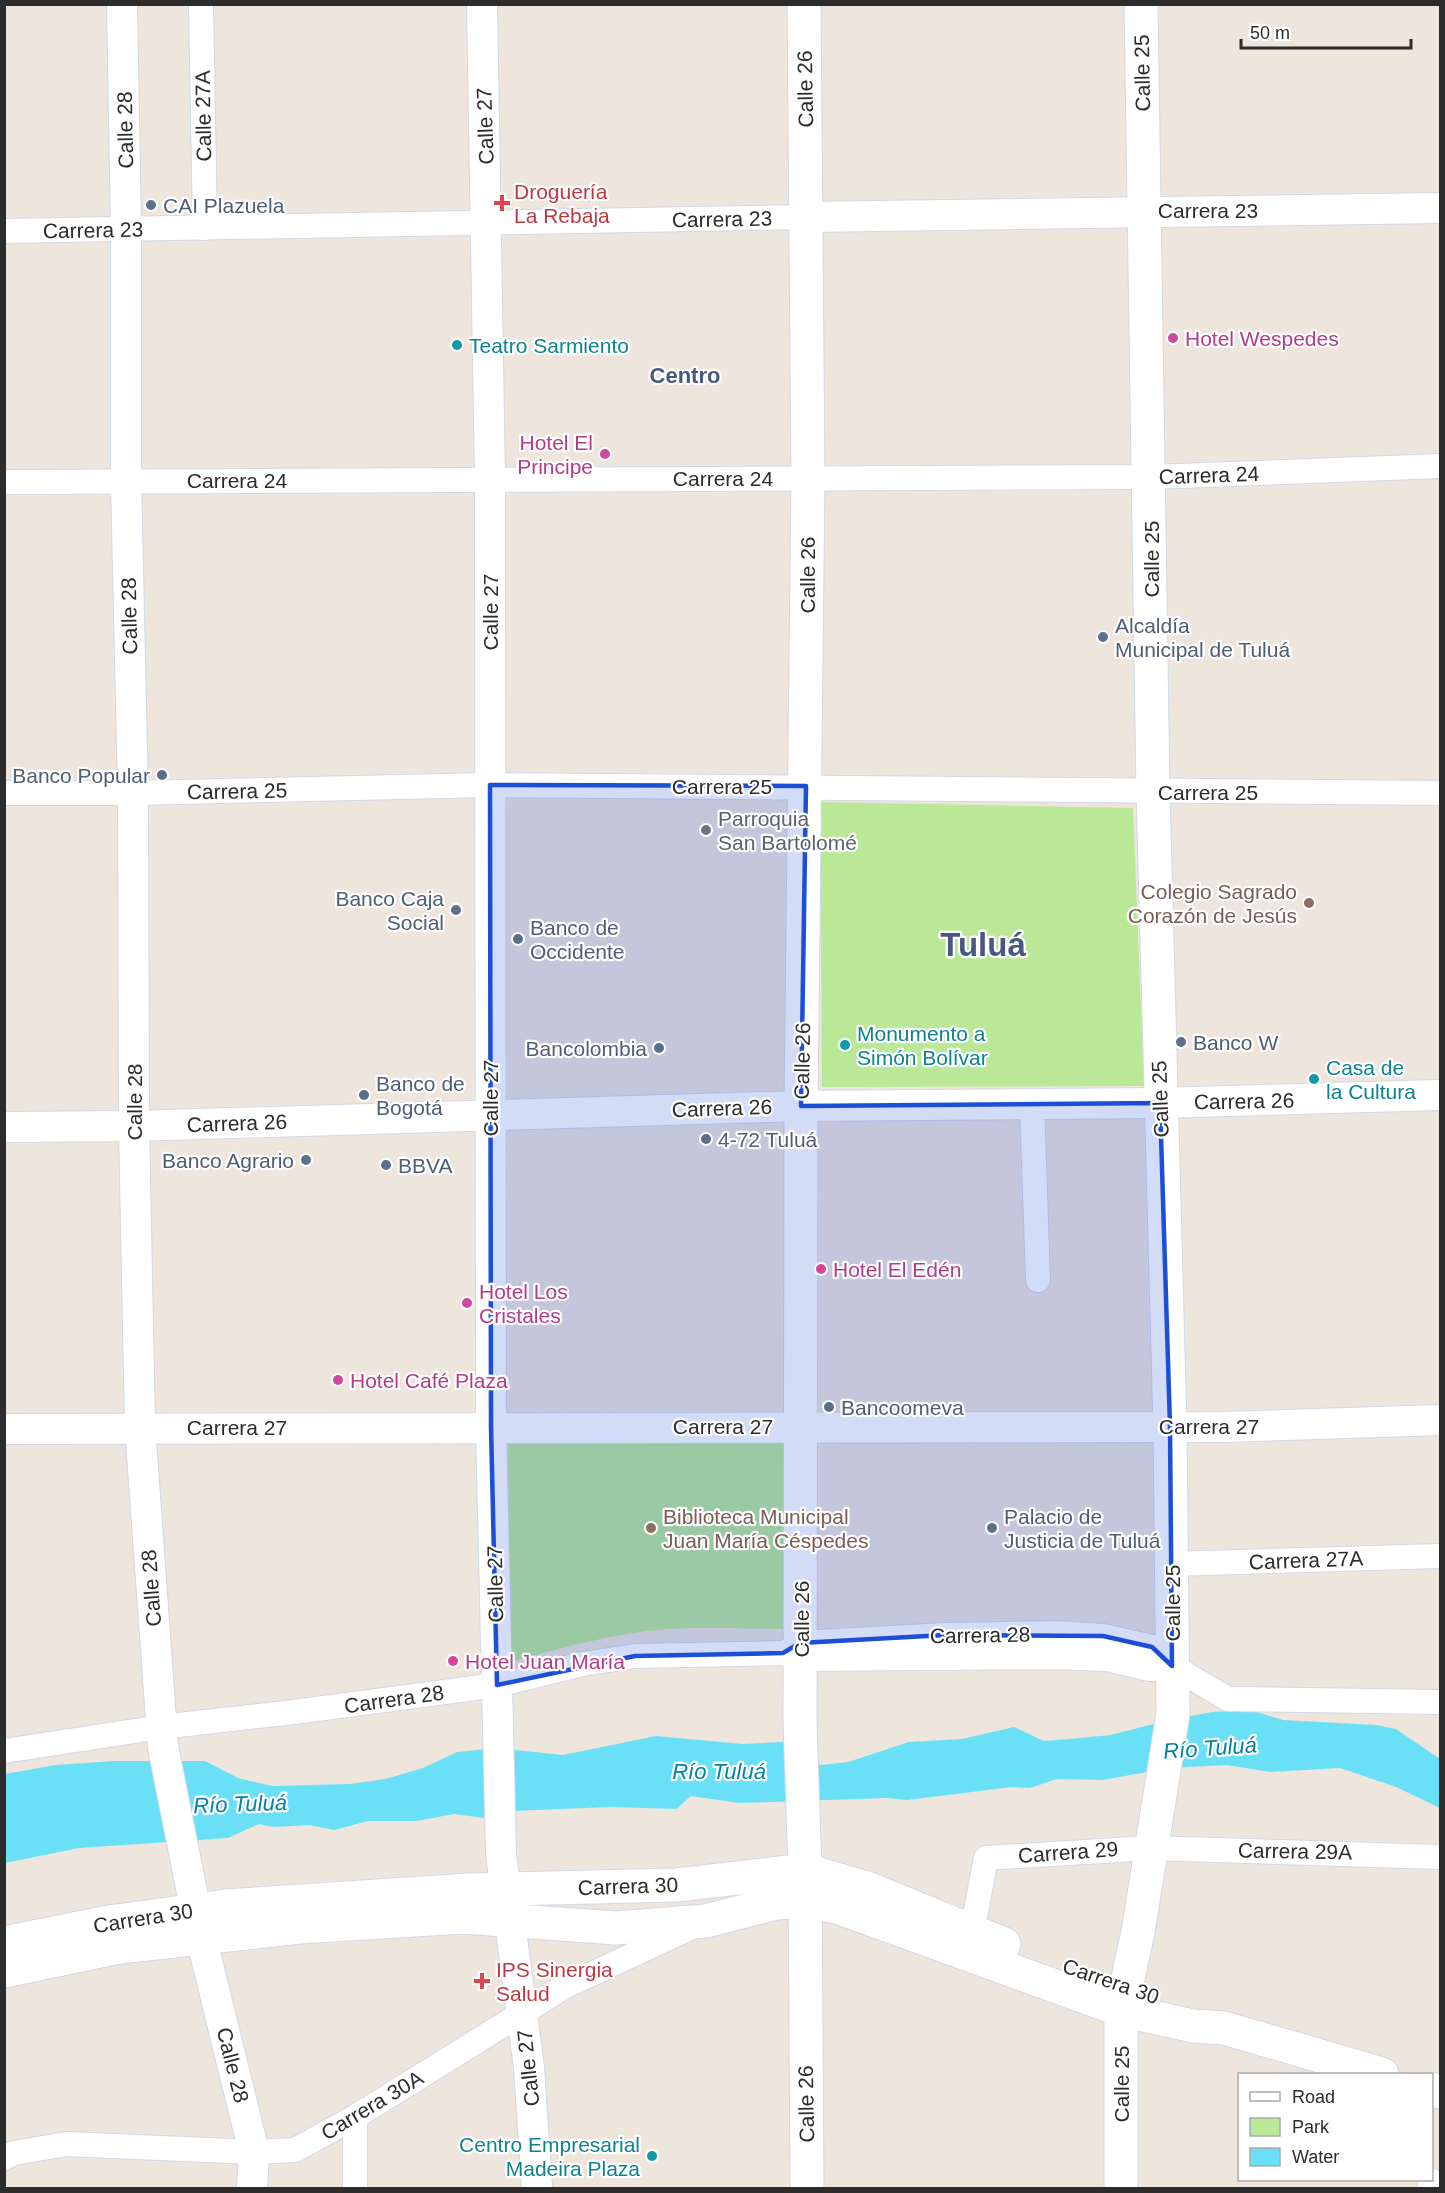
<svg xmlns="http://www.w3.org/2000/svg" width="1445" height="2193" font-family="Arial,sans-serif">
<style>
.green{fill:#bbe897}
.water{fill:#6ae0f7}
.lines{fill:none;stroke-linecap:round;stroke-linejoin:round}
.minor-casing{stroke:#d2d8e5;stroke-width:26}
.tertiary-casing{stroke:#d2d8e5;stroke-width:32}
.secondary-casing{stroke:#d2d8e5;stroke-width:35}
.minor{stroke:#fff;stroke-width:24}
.tertiary{stroke:#fff;stroke-width:30}
.secondary{stroke:#fff;stroke-width:33}
.marked{fill:#1d4ed8;fill-opacity:0.2;stroke:#1d4ed8;stroke-width:4.5;stroke-linejoin:round}
.health-dot{fill:#e0444e;stroke:#fff;stroke-width:2}
.service-dot{fill:#5c6f8a;stroke:#fff;stroke-width:2}
.hotel-dot{fill:#d1479c;stroke:#fff;stroke-width:2}
.culture-dot{fill:#0f9aa8;stroke:#fff;stroke-width:2}
.worship-dot{fill:#6b7280;stroke:#fff;stroke-width:2}
.education-dot{fill:#8d6e63;stroke:#fff;stroke-width:2}
.labels{text-anchor:middle;dominant-baseline:central;stroke-width:4.5;stroke-linejoin:round;paint-order:stroke}
.street-label{font-size:21px;fill:#2c2c2c;stroke:#fff}
.health-label{font-size:21px;fill:#be3a42;stroke:#fff;text-anchor:start}
.service-label{font-size:21px;fill:#4e5e75;stroke:#fff;text-anchor:start}
.hotel-label{font-size:21px;fill:#b23c85;stroke:#fff;text-anchor:start}
.culture-label{font-size:21px;fill:#0d838f;stroke:#fff;text-anchor:start}
.worship-label{font-size:21px;fill:#5b616d;stroke:#fff;text-anchor:start}
.education-label{font-size:21px;fill:#785e54;stroke:#fff;text-anchor:end}
.neighbourhood-label{font-size:22px;font-weight:bold;fill:#495880;stroke:#fff}
.water-label{font-size:22px;font-style:italic;fill:#0580a7;stroke:#fff}
.town-label{font-size:33px;font-weight:bold;fill:#495880;stroke:#fff}
</style>
<rect width="100%" height="100%" fill="#eee5dd"/>
<!-- green -->
<g class="green">
<path d="M820,802L1133,808L1144,1086L822,1087Z"/>
<path d="M508,1434L788,1438L787,1629C747,1629 707,1627 667,1629C614,1633 562,1648 510,1662Z"/>
</g>
<!-- water -->
<path class="water" d="M1250,1710L1283,1720L1376,1725L1396,1729L1440,1759V1808L1396,1787L1340,1768L1270,1772L1227,1765L1169,1768L1103,1780L1057,1779L1030,1788L1012,1787L907,1800L887,1798L739,1803L691,1796L676,1809L610,1807L511,1811L499,1820L454,1814L416,1821H368L334,1830L310,1825L273,1827L259,1824L228,1838L79,1848L5,1863V1774L56,1765L114,1761H205L238,1778L272,1786L350,1784L385,1779L423,1768L457,1752L497,1748L563,1755L656,1736L742,1744L784,1742L821,1765L848,1762L909,1742L962,1739L1014,1727L1044,1741L1069,1739L1111,1735L1165,1721L1212,1712Z"/>
<g class="lines">
<defs>
<g id="minor">
<path d="M201,4L205,228"/>
<path d="M4,231L806,217"/>
<path d="M4,482L1151,477L1440,466"/>
<path d="M4,793H133L490,785L1440,793"/>
<path d="M1032,1104L1038,1280"/>
<path d="M1172,1564L1440,1556"/>
<path d="M786,1652L800,1643L945,1635L1056,1633L1103,1636L1152,1647L1172,1666L1228,1699L1440,1702"/>
<path d="M4,1751L161,1727L294,1712L497,1685L582,1664L635,1656L783,1653L801,1659L1058,1657L1107,1659L1150,1669L1172,1666"/>
<path d="M972,1933L986,1858L1150,1848L1440,1857"/>
<path d="M4,2158L14,2153L67,2144L254,2152L295,2150L355,2117L564,1987L690,1928"/>
<path d="M1430,2180V2188"/>
<path d="M355,2188V2117"/>
</g>
<g id="tertiary">
<path d="M122,4L126,230V480L133,793L134,1126L140,1426L163,1747L201,1937L254,2152L252,2188"/>
<path d="M482,4L490,479L491,1427L498,1727L501,1854L529,2068L537,2188"/>
<path d="M806,217L1440,208"/>
<path d="M4,1127L134,1126L801,1106L1160,1103L1440,1095"/>
<path d="M4,1429L1223,1427L1440,1420"/>
</g>
<g id="secondary">
<path d="M804,4L808,478L801,1106L800,1722L805,1870L807,2188"/>
<path d="M4,1943L109,1922L226,1906L469,1890L677,1885L805,1870L867,1888L1004,1944"/>
<path d="M4,1971L119,1947L300,1927L463,1917L616,1928L706,1921L776,1903L803,1901L837,1907L1121,2010L1193,2026L1224,2028L1382,2074"/>
<path d="M1432,2089L1440,2092"/>
<path d="M1121,2188V2010L1138,1932L1173,1714L1170,1426L1153,791L1141,4"/>
</g>
</defs>
<!-- minor casing -->
<use href="#minor" class="minor-casing"/>
<!-- tertiary casing -->
<use href="#tertiary" class="tertiary-casing"/>
<!-- secondary casing -->
<use href="#secondary" class="secondary-casing"/>
<!-- minor -->
<use href="#minor" class="minor"/>
<!-- tertiary -->
<use href="#tertiary" class="tertiary"/>
<!-- secondary -->
<use href="#secondary" class="secondary"/>
</g>
<!-- marked area -->
<path class="marked" d="M490,785L806,786L801,1106L1160,1103L1170,1426L1172,1666L1152,1647L1103,1636L945,1635L800,1643L783,1653L635,1656L497,1685L491,1427Z"/>
<!-- markers -->
<g class="health-dot">
<path d="M499 194h6v6h6v6h-6v6h-6v-6h-6v-6h6z"/>
<path d="M479 1972h6v6h6v6h-6v6h-6v-6h-6v-6h6z"/>
</g>
<g class="service-dot">
<circle cx="151" cy="205" r="6"/>
<circle cx="1103" cy="637" r="6"/>
<circle cx="162" cy="775" r="6"/>
<circle cx="456" cy="910" r="6"/>
<circle cx="518" cy="939" r="6"/>
<circle cx="1181" cy="1042" r="6"/>
<circle cx="659" cy="1048" r="6"/>
<circle cx="364" cy="1095" r="6"/>
<circle cx="706" cy="1139" r="6"/>
<circle cx="306" cy="1160" r="6"/>
<circle cx="386" cy="1165" r="6"/>
<circle cx="829" cy="1407" r="6"/>
<circle cx="992" cy="1528" r="6"/>
</g>
<g class="hotel-dot">
<circle cx="1173" cy="338" r="6"/>
<circle cx="605" cy="454" r="6"/>
<circle cx="821" cy="1269" r="6"/>
<circle cx="467" cy="1303" r="6"/>
<circle cx="338" cy="1380" r="6"/>
<circle cx="453" cy="1661" r="6"/>
</g>
<g class="culture-dot">
<circle cx="457" cy="345" r="6"/>
<circle cx="845" cy="1045" r="6"/>
<circle cx="1314" cy="1079" r="6"/>
<circle cx="652" cy="2156" r="6"/>
</g>
<circle class="worship-dot" cx="706" cy="830" r="6"/>
<g class="education-dot">
<circle cx="1309" cy="903" r="6"/>
<circle cx="651" cy="1528" r="6"/>
</g>
<g class="labels">
<!-- street labels -->
<g class="street-label">
<text transform="translate(1142 73) rotate(-91)">Calle 25</text>
<text transform="translate(805 89) rotate(-91)">Calle 26</text>
<text transform="translate(203 116) rotate(-91)">Calle 27A</text>
<text transform="translate(485 126) rotate(-92)">Calle 27</text>
<text transform="translate(125 130) rotate(-91)">Calle 28</text>
<text x="1208" y="210">Carrera 23</text>
<text transform="translate(722 219) rotate(-1)">Carrera 23</text>
<text transform="translate(93 230) rotate(-1)">Carrera 23</text>
<text transform="translate(1209 475) rotate(-2)">Carrera 24</text>
<text x="723" y="478">Carrera 24</text>
<text x="237" y="480">Carrera 24</text>
<text transform="translate(1151 559) rotate(-90)">Calle 25</text>
<text transform="translate(807 575) rotate(-90)">Calle 26</text>
<text transform="translate(490 612) rotate(-90)">Calle 27</text>
<text transform="translate(129 616) rotate(-91)">Calle 28</text>
<text x="722" y="786">Carrera 25</text>
<text transform="translate(237 791) rotate(-1)">Carrera 25</text>
<text x="1208" y="792">Carrera 25</text>
<text transform="translate(802 1061) rotate(-89)">Calle 26</text>
<text transform="translate(490 1098) rotate(-90)">Calle 27</text>
<text transform="translate(1160 1099) rotate(-92)">Calle 25</text>
<text transform="translate(1244 1101) rotate(-1)">Carrera 26</text>
<text transform="translate(134 1102) rotate(-90)">Calle 28</text>
<text transform="translate(722 1108) rotate(-2)">Carrera 26</text>
<text transform="translate(237 1123) rotate(-2)">Carrera 26</text>
<text x="723" y="1426">Carrera 27</text>
<text x="1209" y="1426">Carrera 27</text>
<text x="237" y="1427">Carrera 27</text>
<text transform="translate(1306 1560) rotate(-2)">Carrera 27A</text>
<text transform="translate(495 1584) rotate(-91)">Calle 27</text>
<text transform="translate(151 1588) rotate(-94)">Calle 28</text>
<text transform="translate(1172 1603) rotate(-90)">Calle 25</text>
<text transform="translate(801 1619) rotate(-90)">Calle 26</text>
<text transform="translate(980 1635) rotate(-1)">Carrera 28</text>
<text transform="translate(394 1699) rotate(-8)">Carrera 28</text>
<text transform="translate(1295 1851) rotate(1)">Carrera 29A</text>
<text transform="translate(1068 1852) rotate(-4)">Carrera 29</text>
<text transform="translate(628 1886) rotate(-2)">Carrera 30</text>
<text transform="translate(143 1918) rotate(-9)">Carrera 30</text>
<text transform="translate(1111 1981) rotate(19)">Carrera 30</text>
<text transform="translate(233 2065) rotate(76)">Calle 28</text>
<text transform="translate(528 2068) rotate(-96)">Calle 27</text>
<text transform="translate(1121 2084) rotate(-90)">Calle 25</text>
<text transform="translate(806 2104) rotate(-91)">Calle 26</text>
<text transform="translate(372 2105) rotate(-31)">Carrera 30A</text>
</g>
<!-- health labels -->
<g class="health-label">
<text x="514" y="191">Droguería<tspan x="514" dy="24">La Rebaja</tspan></text>
<text x="496" y="1969">IPS Sinergia<tspan x="496" dy="24">Salud</tspan></text>
</g>
<!-- service labels -->
<g class="service-label">
<text x="163" y="205">CAI Plazuela</text>
<text x="1115" y="625">Alcaldía<tspan x="1115" dy="24">Municipal de Tuluá</tspan></text>
<text x="150" y="775" text-anchor="end">Banco Popular</text>
<text x="444" y="898" text-anchor="end">Banco Caja<tspan x="444" dy="24">Social</tspan></text>
<text x="530" y="927">Banco de<tspan x="530" dy="24">Occidente</tspan></text>
<text x="1193" y="1042">Banco W</text>
<text x="647" y="1048" text-anchor="end">Bancolombia</text>
<text x="376" y="1083">Banco de<tspan x="376" dy="24">Bogotá</tspan></text>
<text x="718" y="1139">4-72 Tuluá</text>
<text x="294" y="1160" text-anchor="end">Banco Agrario</text>
<text x="398" y="1165">BBVA</text>
<text x="841" y="1407">Bancoomeva</text>
<text x="1004" y="1516">Palacio de<tspan x="1004" dy="24">Justicia de Tuluá</tspan></text>
</g>
<!-- hotel labels -->
<g class="hotel-label">
<text x="1185" y="338">Hotel Wespedes</text>
<text x="593" y="442" text-anchor="end">Hotel El<tspan x="593" dy="24">Principe</tspan></text>
<text x="833" y="1269">Hotel El Edén</text>
<text x="479" y="1291">Hotel Los<tspan x="479" dy="24">Cristales</tspan></text>
<text x="350" y="1380">Hotel Café Plaza</text>
<text x="465" y="1661">Hotel Juan María</text>
</g>
<!-- culture labels -->
<g class="culture-label">
<text x="469" y="345">Teatro Sarmiento</text>
<text x="857" y="1033">Monumento a<tspan x="857" dy="24">Simón Bolívar</tspan></text>
<text x="1326" y="1067">Casa de<tspan x="1326" dy="24">la Cultura</tspan></text>
<text x="640" y="2144" text-anchor="end">Centro Empresarial<tspan x="640" dy="24">Madeira Plaza</tspan></text>
</g>
<!-- worship labels -->
<g class="worship-label">
<text x="718" y="818">Parroquia<tspan x="718" dy="24">San Bartolomé</tspan></text>
</g>
<!-- education labels -->
<g class="education-label">
<text x="1297" y="891">Colegio Sagrado<tspan x="1297" dy="24">Corazón de Jesús</tspan></text>
<text x="663" y="1516" text-anchor="start">Biblioteca Municipal<tspan x="663" dy="24">Juan María Céspedes</tspan></text>
</g>
<!-- neighbourhood labels -->
<g class="neighbourhood-label">
<text x="685" y="375">Centro</text>
</g>
<!-- water labels -->
<g class="water-label">
<text transform="translate(1210 1748) rotate(-4)">Río Tuluá</text>
<text x="719" y="1771">Río Tuluá</text>
<text transform="translate(240 1804) rotate(-2)">Río Tuluá</text>
</g>
<!-- town labels -->
<g class="town-label">
<text x="983" y="944">Tuluá</text>
</g>
</g>
<!-- border -->
<rect width="1445" height="2193" fill="none" stroke="#2c2c2c" stroke-width="12"/>
<!-- legend -->
<rect x="1238" y="2073" width="195" height="108" fill="#ffffff" stroke="#ababab" stroke-width="1.5"/>
<rect x="1250" y="2092" width="30" height="9" fill="#ffffff" stroke="#ababab" stroke-width="1.5"/>
<text x="1292" y="2103" font-size="18" fill="#2c2c2c">Road</text>
<rect x="1250" y="2118" width="30" height="18" fill="#bbe897" stroke="#ababab" stroke-width="1.5"/>
<text x="1292" y="2133" font-size="18" fill="#2c2c2c">Park</text>
<rect x="1250" y="2148" width="30" height="18" fill="#6ae0f7" stroke="#ababab" stroke-width="1.5"/>
<text x="1292" y="2163" font-size="18" fill="#2c2c2c">Water</text>
<!-- scale -->
<path d="M1241 39v9h170v-9" fill="none" stroke="#2c2c2c" stroke-width="3"/>
<text x="1250" y="39" font-size="18" fill="#2c2c2c" stroke="#ffffff" stroke-width="4.5" paint-order="stroke">50 m</text>
</svg>
